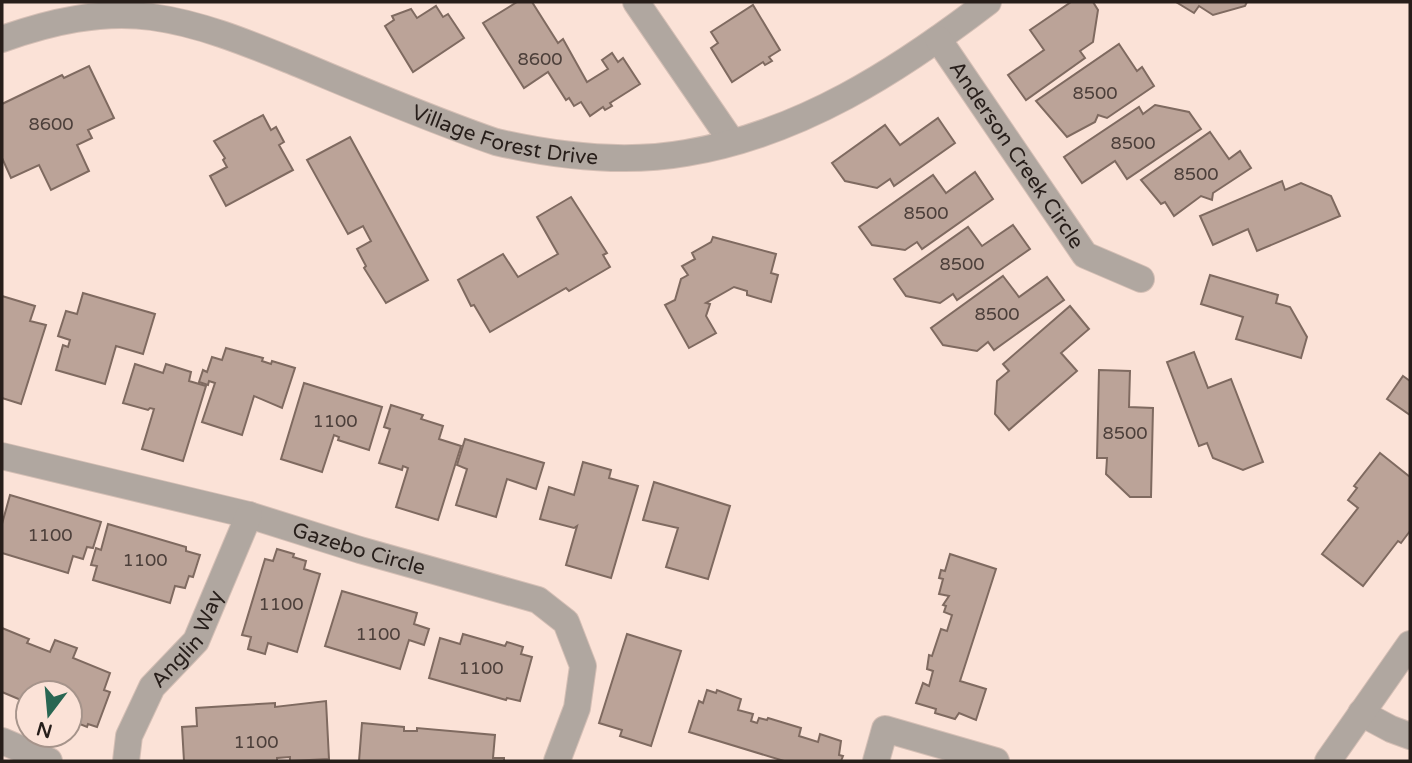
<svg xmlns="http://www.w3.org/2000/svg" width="1412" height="763" font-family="'Varela Round',sans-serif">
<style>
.building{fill:#bba398;stroke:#7f6a60;stroke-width:2}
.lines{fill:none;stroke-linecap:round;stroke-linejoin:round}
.minor-casing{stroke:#d5bfb5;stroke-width:28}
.minor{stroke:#b0a7a0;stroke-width:26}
.labels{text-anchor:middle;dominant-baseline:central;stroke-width:5;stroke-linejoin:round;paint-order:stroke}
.number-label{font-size:18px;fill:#4c3f3a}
.street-label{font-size:21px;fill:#271e1a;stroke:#fbe2d7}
</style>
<rect width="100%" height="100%" fill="#fbe2d7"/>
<!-- building -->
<g class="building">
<path d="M517,2H532L558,43L563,39L587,82L608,69L602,60L612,53L618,62L623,58L640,84L610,103L612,106L605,110L603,107L590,116L581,102L574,106L569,98L566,100L548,72L524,88L483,23Z"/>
<path d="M1071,2H1093L1098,10L1093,42L1080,51L1085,58L1026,100L1008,75L1044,50L1030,30Z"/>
<path d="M1176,2H1247L1245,6L1213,15L1199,6L1194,13Z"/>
<path d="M753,5L780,50L769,57L772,61L765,65L763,62L732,82L711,48L718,43L711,32Z"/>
<path d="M436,6L443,17L448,14L464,38L413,72L385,26L394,20L392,16L411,9L417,18Z"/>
<path d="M1119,44L1137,71L1142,67L1154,86L1107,118L1098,115L1095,122L1067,137L1036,101Z"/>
<path d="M89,66L114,118L88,130L92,138L77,145L89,171L51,190L39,165L11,178L2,158V104L62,75L64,78Z"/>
<path d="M1155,105L1189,112L1201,129L1127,179L1115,161L1082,183L1064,157L1139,107L1143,114Z"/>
<path d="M263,115L271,130L276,127L284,142L279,145L293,170L226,206L210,176L227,167L223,160L225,158L214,141Z"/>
<path d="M938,118L955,143L894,186L890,179L877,188L845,181L832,163L885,125L900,145Z"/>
<path d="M1210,132L1229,159L1240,151L1251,168L1213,193L1212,200L1201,196L1174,216L1165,202L1161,204L1141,180Z"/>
<path d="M350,137L428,280L386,303L364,268L366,266L357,249L371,241L363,226L348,234L307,160Z"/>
<path d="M975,172L993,199L922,249L917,242L905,250L872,245L859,227L933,175L946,193Z"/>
<path d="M1282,181L1285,190L1301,183L1331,196L1340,216L1257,251L1248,229L1213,245L1200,216Z"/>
<path d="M571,197L607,253L603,255L610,267L569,291L566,288L490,332L474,305L471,306L458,280L503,254L518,277L558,254L537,217Z"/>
<path d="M1013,225L1030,249L957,300L953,294L940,303L906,296L894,279L968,227L982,246Z"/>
<path d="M713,237L776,254L771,273L778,275L771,302L747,295V291L734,287L706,303L710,304L706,316L716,333L689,348L665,305L675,300L681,279L688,275L682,266L695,259L692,253L711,242Z"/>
<path d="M1210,275L1278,295L1276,303L1290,307L1307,337L1301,358L1236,339L1243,317L1201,304Z"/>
<path d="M1003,276L1019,297L1047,277L1064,300L994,350L988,342L977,351L943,345L931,328Z"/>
<path d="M83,293L155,314L143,354L116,346L105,384L56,370L63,345L68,347L70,340L58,336L66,311L77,314Z"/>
<path d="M2,296L35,306L30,321L46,325L21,404L2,398Z"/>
<path d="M1070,306L1089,329L1061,353L1077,371L1009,430L995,414L997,381L1009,371L1003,364Z"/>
<path d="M226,348L263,358L262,361L271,364L272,361L295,368L282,408L254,396L242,435L202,422L215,383L209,381L208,385L199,382L203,370L207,372L212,357L222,360Z"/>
<path d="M1194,352L1208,388L1231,379L1263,462L1243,470L1213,458L1207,443L1199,446L1167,362Z"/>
<path d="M135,364L163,373L166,364L191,372L189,381L206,386L183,461L142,449L154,409L150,408L148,410L123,403Z"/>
<path d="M1099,370L1130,371L1129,407L1153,408L1151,497H1130L1106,474L1107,458H1097Z"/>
<path d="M1403,376L1410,381V415L1387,399Z"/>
<path d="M304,383L382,407L369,450L338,440L339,437L334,435L322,472L281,459Z"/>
<path d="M391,405L423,415L421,419L443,426L439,439L461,446L438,520L396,507L408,468L403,466L402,470L379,463L390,429L384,427Z"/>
<path d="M465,439L544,463L536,489L507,479L496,517L456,505L467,469L457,465Z"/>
<path d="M1380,453L1410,477V531L1401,543L1398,541L1363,586L1322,554L1358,508L1348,500L1357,488L1354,486Z"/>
<path d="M583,462L611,470L609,478L638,486L611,578L566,565L577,526L574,528L540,519L549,487L574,495Z"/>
<path d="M654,482L730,506L708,579L666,567L678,528L643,520Z"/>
<path d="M10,495L101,522L93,548L87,547L83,559L73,556L68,573L2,553V524Z"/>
<path d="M108,524L186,547V551L200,555L193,577L189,576L185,588L175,586L170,603L93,580L97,566L91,565L96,548L101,550Z"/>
<path d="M277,549L294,554L293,557L306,561L304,569L320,574L297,652L268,643L265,654L248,649L251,637L242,635L265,559L273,561Z"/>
<path d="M950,554L996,569L960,681L986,689L976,720L959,713L955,719L935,713L936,709L916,703L923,683L929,686L933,671L927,669L929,655L932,656L941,629L947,631L952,615L944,612L946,606L943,605L949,596L939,594L943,579L939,578L941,570L945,571Z"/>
<path d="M342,591L417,613L414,624L429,629L424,645L409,640L400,669L325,646Z"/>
<path d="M2,628L29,639L27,643L50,652L55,640L77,648L73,658L110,673L104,690L110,692L97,727L88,724L87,727L70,720V693H28V703L2,692Z"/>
<path d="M463,634L505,646L507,642L523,647L521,654L532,657L520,701L507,698L506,700L429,678L440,638L460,644Z"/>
<path d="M627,634L681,651L651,746L620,736L622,730L599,723Z"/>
<path d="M707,690L716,693L717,690L741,699L738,710L753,714L751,721L757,723L759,718L767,720L768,718L801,728L799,736L818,742L820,734L841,741L839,755L843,756L841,761H784L689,732L699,701L703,703Z"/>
<path d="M326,701L329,759L290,761V757L277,758V761H184L182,727L197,726L196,708L275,703V707Z"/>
<path d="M362,723L404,727V731H417V728L495,735L493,758H504V761H359Z"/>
</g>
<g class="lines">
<defs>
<g id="minor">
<path d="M636,2L732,142"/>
<path id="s1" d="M2,39C50,22 101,10 152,17C203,24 252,45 299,64C364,91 429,119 496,142C557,156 624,164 686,153C800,134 898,71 988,2"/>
<path id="s2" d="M938,39L1085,255L1141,279"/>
<path id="s3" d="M2,456L249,515L360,550L538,600L566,622L583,666L577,708L557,761"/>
<path d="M1361,713L1391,729L1410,736"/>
<path d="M2,741L49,761"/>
<path id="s4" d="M126,761L129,736L152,687L196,641L249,515"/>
<path d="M876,761L885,729L996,761"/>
<path d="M1328,761L1410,644"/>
</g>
</defs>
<!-- minor casing -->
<use href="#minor" class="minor-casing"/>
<!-- minor -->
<use href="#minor" class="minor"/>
</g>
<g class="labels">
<!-- number labels -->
<g class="number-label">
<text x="540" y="59">8600</text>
<text x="1095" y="93">8500</text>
<text x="51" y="124">8600</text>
<text x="1133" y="143">8500</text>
<text x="1196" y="174">8500</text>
<text x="926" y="213">8500</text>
<text x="962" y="264">8500</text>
<text x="997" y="314">8500</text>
<text x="335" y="421">1100</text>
<text x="1125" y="433">8500</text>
<text x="50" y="535">1100</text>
<text x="145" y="560">1100</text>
<text x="281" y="604">1100</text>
<text x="378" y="634">1100</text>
<text x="481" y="668">1100</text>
<text x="256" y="742">1100</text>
</g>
<!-- street labels -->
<g class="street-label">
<text stroke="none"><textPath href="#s1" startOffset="527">Village Forest Drive</textPath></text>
<text stroke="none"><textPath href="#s2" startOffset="140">Anderson Creek Circle</textPath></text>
<text stroke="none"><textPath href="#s3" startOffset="369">Gazebo Circle</textPath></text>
<text stroke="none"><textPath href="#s4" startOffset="140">Anglin Way</textPath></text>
</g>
</g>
<!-- border -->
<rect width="1412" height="763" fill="none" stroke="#271e1a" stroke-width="7"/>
<!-- north arrow -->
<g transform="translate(49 714) rotate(196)"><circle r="33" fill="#fbe2d7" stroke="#a6948b" stroke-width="2"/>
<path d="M0-5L12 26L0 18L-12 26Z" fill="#296652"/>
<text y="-10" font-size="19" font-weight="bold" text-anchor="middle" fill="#271e1a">N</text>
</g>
</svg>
